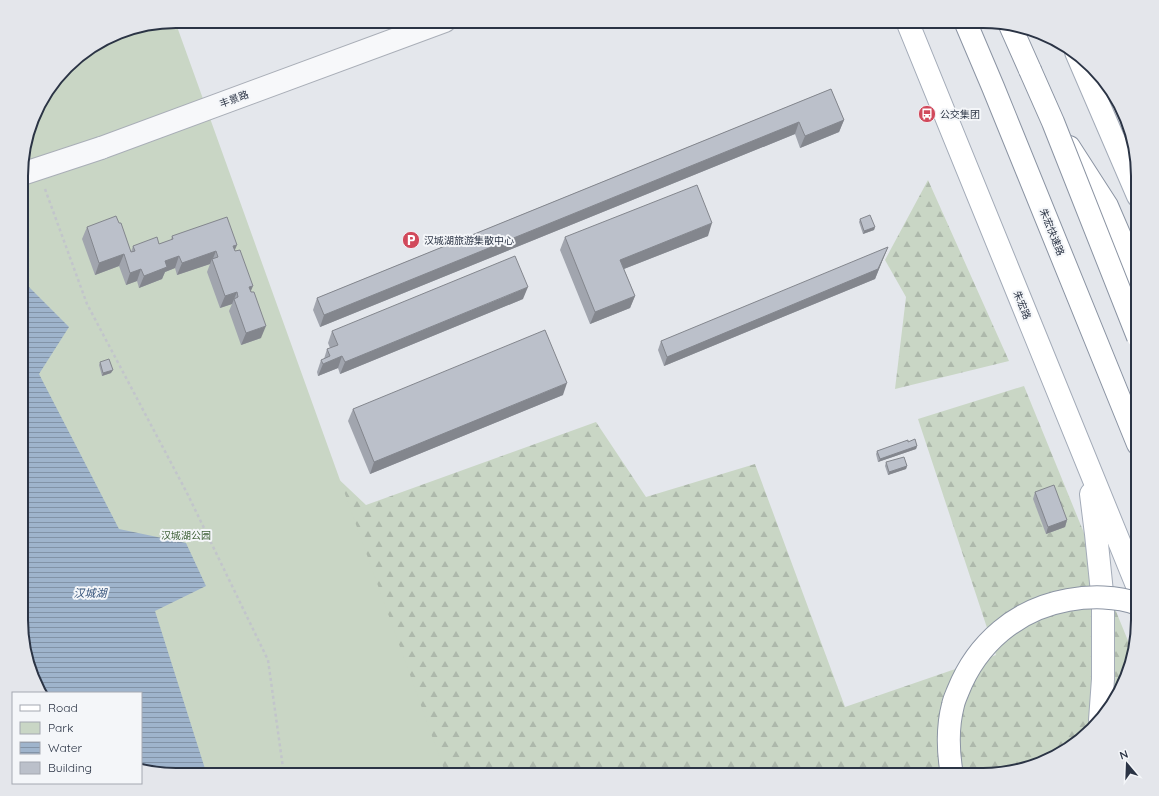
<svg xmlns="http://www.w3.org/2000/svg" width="1159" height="796" font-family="Quicksand,'Noto Sans SC',sans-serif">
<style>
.forest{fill:url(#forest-firs)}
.park{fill:#c9d6c5}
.water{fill:url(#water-rules)}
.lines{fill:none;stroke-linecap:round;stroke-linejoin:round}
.minor-casing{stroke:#a9aeb7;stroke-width:24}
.major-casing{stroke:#a3abb8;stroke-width:24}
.highway-casing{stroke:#8b94a3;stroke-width:24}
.path{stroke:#c2c5cb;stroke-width:2.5;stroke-dasharray:3 3;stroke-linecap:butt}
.minor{stroke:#f7f8fa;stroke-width:22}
.major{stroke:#fff;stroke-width:22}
.highway{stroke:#fff;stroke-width:22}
.minor-bridge-casing{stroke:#a9aeb7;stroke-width:24;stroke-linecap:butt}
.highway-bridge-casing{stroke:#8b94a3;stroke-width:24;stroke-linecap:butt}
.minor-bridge{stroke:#f7f8fa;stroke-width:22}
.highway-bridge{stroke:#fff;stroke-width:22}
.wall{fill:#a1a5ae}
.shaded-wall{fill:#83868d}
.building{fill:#bbc0ca;stroke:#83868d}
.labels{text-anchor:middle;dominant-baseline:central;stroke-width:4;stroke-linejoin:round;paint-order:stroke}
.street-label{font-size:10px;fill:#2b3445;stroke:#f4f6f9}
.poi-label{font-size:10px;fill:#2b3445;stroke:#f4f6f9;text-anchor:start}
.park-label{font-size:10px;fill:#3f6138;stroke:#f4f6f9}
.water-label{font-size:11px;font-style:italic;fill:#34527a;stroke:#f4f6f9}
.rim{fill:none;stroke:#2b3445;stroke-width:2}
</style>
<defs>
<pattern id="forest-firs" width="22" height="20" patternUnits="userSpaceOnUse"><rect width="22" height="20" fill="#c9d6c5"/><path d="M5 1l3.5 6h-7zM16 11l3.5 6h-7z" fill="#adb8ab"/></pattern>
<pattern id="water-rules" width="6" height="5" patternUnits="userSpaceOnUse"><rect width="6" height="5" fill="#9fb4cc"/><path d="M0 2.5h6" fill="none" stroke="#8293a7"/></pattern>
</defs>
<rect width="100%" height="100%" fill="#e4e7ec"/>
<!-- forest -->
<g class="forest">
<path d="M928,180L1009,361L895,389L906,297L885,260Z"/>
<path d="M1024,386L1133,653L1130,670L1106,714L1052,759L983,775H318L311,453L366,505L596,422L646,497L755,464L845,707L996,655L918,419Z"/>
</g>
<!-- park -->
<path class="park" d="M175,21L446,775H166L141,770V693H40L22,640V156L37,107L74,60L117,33Z"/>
<!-- water -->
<path class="water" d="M22,280L69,327L39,374L119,529L186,543L206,586L155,611L207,775H166L141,770V693H40L22,640Z"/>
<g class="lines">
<defs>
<path id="minor" d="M101,148L445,21"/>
<g id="major">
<path d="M907,21L1138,588"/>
<path d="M1076,52L1138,196"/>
<path d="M1091,494L1096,534L1103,602V679L1100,720"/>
</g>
<g id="highway">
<path d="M965,21L993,87L1138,444"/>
<path d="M1010,25L1030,70"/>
<path d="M1069,147L1107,206L1138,278"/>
</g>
</defs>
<!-- minor casing -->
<use href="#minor" class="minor-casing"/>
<!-- major casing -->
<use href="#major" class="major-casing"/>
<!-- highway casing -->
<use href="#highway" class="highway-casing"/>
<!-- path -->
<g class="path">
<path d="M27,139L31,150"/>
<path d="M45,189L87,304L187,493L268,660L284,775"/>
</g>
<!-- minor -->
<use href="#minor" class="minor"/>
<!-- major -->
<use href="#major" class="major"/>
<!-- highway -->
<use href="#highway" class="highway"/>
<defs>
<path id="minor-bridge" d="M22,174L101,148"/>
<g id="highway-bridge">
<path d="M1030,70L1053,122L1138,337"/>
<path d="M952,775C948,752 947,728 953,705C954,700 956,696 958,691C977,643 1017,609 1068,600C1090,596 1117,596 1138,604"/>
</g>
</defs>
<!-- minor-bridge casing -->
<use href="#minor-bridge" class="minor-bridge-casing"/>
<!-- highway-bridge casing -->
<use href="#highway-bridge" class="highway-bridge-casing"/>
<!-- minor-bridge -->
<use href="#minor-bridge" class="minor-bridge"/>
<!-- highway-bridge -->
<use href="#highway-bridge" class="highway-bridge"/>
</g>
<!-- wall -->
<g class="wall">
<path d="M831,89L844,120L839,132L800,148L795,134L320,327L313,310L317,298Z"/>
<path d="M860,219L875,227L874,230L863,234L859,222Z"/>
<path d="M119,223L131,252L133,246L159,244L171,240L172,236L235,251L251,291L261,338L241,345L229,311L232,304L220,308L207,272L210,264L177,275L175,268L165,272L162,279L139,288L137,281L126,285L119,266L95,275L82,239L87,227Z"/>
<path d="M708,236L624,269L635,296L630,308L590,324L560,250L565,237Z"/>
<path d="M884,256L875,279L664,366L658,350L661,341Z"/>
<path d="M523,299L340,374L338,368L318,376L317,372L321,360L324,359L327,349L330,348L328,343L332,331Z"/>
<path d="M100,362L111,373L102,376L99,365Z"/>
<path d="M563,395L370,474L348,421L353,409Z"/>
<path d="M908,442L917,446L916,449L878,462L876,454L877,451Z"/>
<path d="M886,462L907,466L906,469L888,475L885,466Z"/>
<path d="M1035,492L1067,520L1065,527L1046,534L1033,499Z"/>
</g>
<!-- shaded-wall -->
<g class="shaded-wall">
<path d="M844,120L839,132L800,148L805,136Z"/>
<path d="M799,122L795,134L320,327L324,315Z"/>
<path d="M712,223L708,236L616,272L620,260Z"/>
<path d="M875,227L874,230L863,234L864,231Z"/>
<path d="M237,245L232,257L233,246Z"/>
<path d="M888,247L875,279L664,366L667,357Z"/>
<path d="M216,251L212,261V259L210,264L177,275L182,263Z"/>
<path d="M124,254L119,266L95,275L99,263Z"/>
<path d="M179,256L175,268L165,272L162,279L139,288L144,276L165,261Z"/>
<path d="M141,269L137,281L126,285L130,273Z"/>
<path d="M253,286L248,298L249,287Z"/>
<path d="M528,287L523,299L340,374L345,362Z"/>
<path d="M237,292L232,304L220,308L225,296Z"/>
<path d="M635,296L630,308L590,324L595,312Z"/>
<path d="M266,326L261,338L241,345L246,333Z"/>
<path d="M342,356L338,368L318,376L323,364Z"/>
<path d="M113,370L111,373L102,376L103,373Z"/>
<path d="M567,383L563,395L370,474L374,462Z"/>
<path d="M917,446L916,449L878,462L880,459Z"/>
<path d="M907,466L906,469L888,475L889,472Z"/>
<path d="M1067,520L1065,527L1046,534L1048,527Z"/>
</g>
<!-- building -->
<g class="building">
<path d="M831,89L844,120L805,136L799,122L324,315L317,298Z"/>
<path d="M697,185L712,223L620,260L635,296L595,312L565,237Z"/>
<path d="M870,215L875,227L864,231L860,219Z"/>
<path d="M116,216L119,223H121L131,252L135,251L133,246L157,237L159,244L173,239L172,236L227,217L237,245L233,246L235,251L240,250L253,286L249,287L251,292H254L266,326L246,333L234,299L238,297L237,292L225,296L212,259L218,257L216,251L182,263L179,256L165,261L167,267L144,276L141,269L130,273L124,254L99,263L87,227Z"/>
<path d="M888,247L878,269L667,357L661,341Z"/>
<path d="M515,256L528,287L345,362L342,356L323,364L321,360L330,356L327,349L338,345L332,331Z"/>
<path d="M545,330L567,383L374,462L353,409Z"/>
<path d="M109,359L113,370L103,373L100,362Z"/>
<path d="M915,439L917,446L880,459L877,451L908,440V442Z"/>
<path d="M904,457L907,466L889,472L886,462Z"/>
<path d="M1054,485L1067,520L1048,527L1035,492Z"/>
</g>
<!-- icons -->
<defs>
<symbol id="bus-disc" viewBox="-11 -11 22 22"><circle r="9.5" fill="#d1495b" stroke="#f4f6f9"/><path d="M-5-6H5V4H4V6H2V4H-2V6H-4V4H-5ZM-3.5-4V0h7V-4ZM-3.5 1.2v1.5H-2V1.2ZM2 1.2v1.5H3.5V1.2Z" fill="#fff"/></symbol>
<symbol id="parking-disc" viewBox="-11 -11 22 22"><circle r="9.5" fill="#d1495b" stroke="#f4f6f9"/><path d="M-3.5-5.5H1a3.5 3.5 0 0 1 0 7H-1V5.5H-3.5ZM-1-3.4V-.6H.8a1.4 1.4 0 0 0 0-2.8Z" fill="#fff"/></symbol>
</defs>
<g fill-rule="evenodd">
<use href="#bus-disc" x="917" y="104" width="20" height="20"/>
<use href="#parking-disc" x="401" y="230" width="20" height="20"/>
</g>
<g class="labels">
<!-- street labels -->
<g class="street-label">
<text transform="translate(234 99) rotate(-20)">丰景路</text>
<text transform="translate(1052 232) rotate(68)">朱宏快速路</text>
<text transform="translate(1022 305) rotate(68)">朱宏路</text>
</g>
<!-- poi labels -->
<g class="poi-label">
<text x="940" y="114">公交集团</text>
<text x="424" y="240">汉城湖旅游集散中心</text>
</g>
<!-- park labels -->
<g class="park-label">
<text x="186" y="535">汉城湖公园</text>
</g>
<!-- water labels -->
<g class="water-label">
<text x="90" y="593">汉城湖</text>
</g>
</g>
<!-- crop -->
<path d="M0 0H1159V796H0ZM176 28H983A148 148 0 0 1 1131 176V620A148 148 0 0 1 983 768H176A148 148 0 0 1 28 620V176A148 148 0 0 1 176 28Z" fill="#e4e6eb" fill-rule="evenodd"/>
<path class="rim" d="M176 28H983A148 148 0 0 1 1131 176V620A148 148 0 0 1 983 768H176A148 148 0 0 1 28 620V176A148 148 0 0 1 176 28Z"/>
<!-- legend -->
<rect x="12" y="692" width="130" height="92" fill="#f4f6f9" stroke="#a4a8b1"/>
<rect x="20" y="705" width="20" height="6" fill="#ffffff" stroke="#a4a8b1"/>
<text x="48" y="712" font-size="12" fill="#2b3445">Road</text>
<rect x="20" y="722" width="20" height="12" fill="#c9d6c5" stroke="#a4a8b1"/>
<text x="48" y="732" font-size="12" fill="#2b3445">Park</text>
<rect x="20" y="742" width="20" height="12" fill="url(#water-rules)" stroke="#a4a8b1"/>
<text x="48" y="752" font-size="12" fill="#2b3445">Water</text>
<rect x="20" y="762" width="20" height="12" fill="#bbc0ca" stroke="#a4a8b1"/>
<text x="48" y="772" font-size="12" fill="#2b3445">Building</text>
<!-- north arrow -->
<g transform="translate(1127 764) rotate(341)" stroke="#f4f6f9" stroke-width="3" paint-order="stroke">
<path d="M0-3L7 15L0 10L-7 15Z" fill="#2b3445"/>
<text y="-6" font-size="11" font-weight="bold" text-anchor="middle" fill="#2b3445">N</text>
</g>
</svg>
